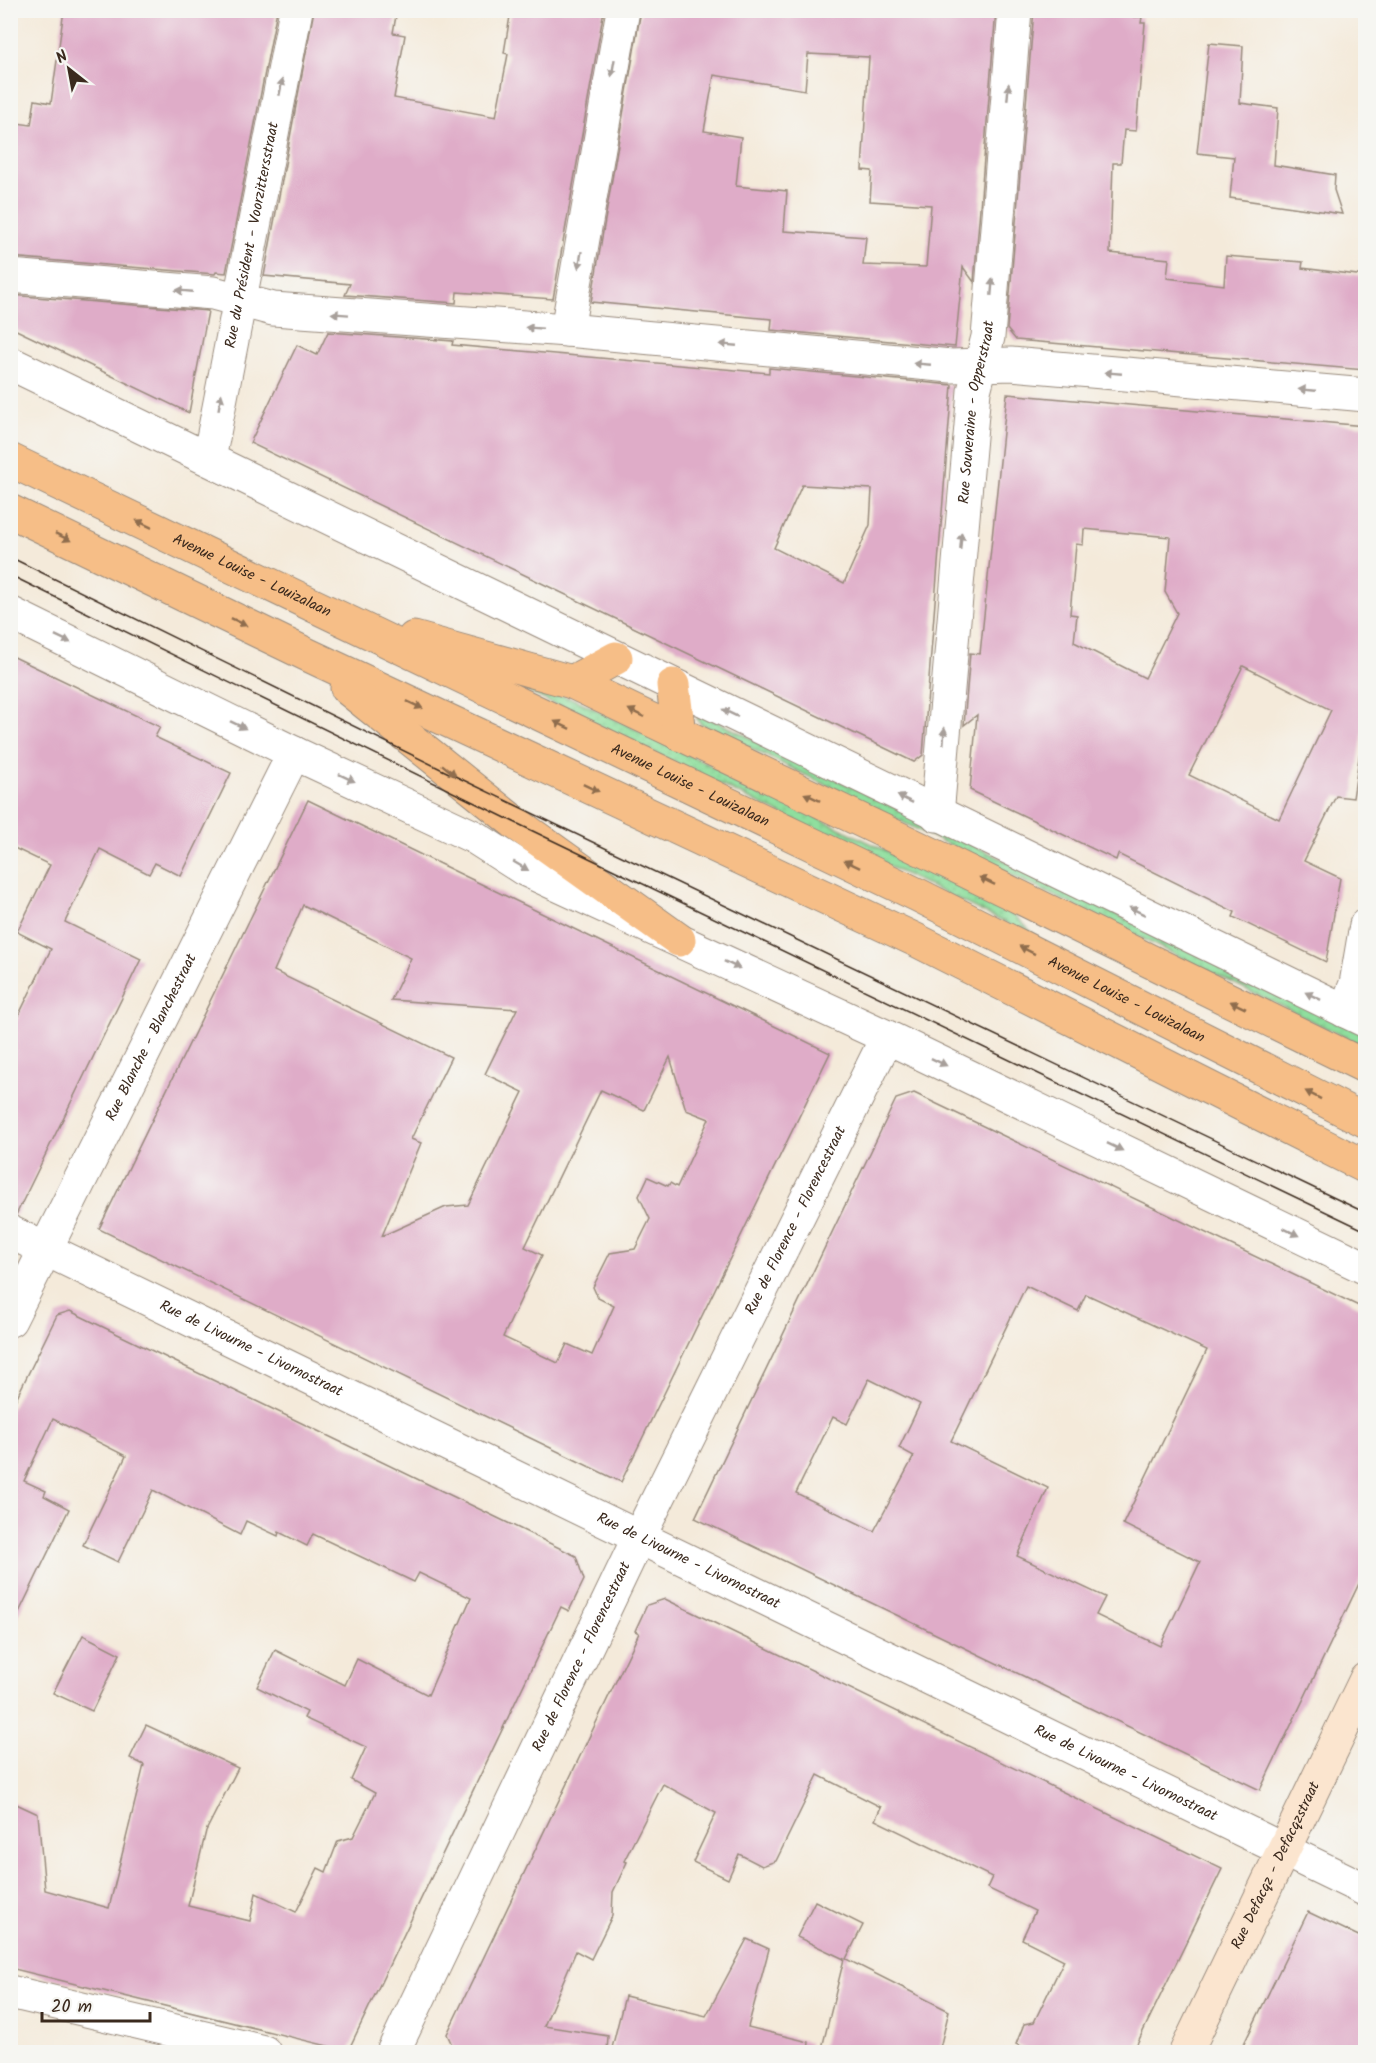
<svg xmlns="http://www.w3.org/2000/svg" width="1376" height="2063" font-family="Kalam,sans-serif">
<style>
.grass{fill:url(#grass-dots);stroke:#65845e;stroke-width:1.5}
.building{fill:#dfacc8;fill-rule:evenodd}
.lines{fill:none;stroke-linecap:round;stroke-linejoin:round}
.street-casing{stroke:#988a7c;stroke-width:35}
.secondary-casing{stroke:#988a7c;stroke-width:35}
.highway-casing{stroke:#988a7c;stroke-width:35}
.street{stroke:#fff;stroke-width:33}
.secondary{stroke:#fbe5cf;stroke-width:33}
.highway{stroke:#f6be87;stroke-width:33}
.tram{stroke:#3b2a1e;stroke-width:1.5}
.oneway{fill:#a79f9a}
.oneway2{fill:#8f6d4d}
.labels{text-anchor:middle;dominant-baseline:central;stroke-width:6;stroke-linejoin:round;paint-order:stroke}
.street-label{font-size:15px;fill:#3b2a1e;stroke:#f6f6f2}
</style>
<defs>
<pattern id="grass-dots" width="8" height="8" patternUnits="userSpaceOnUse" patternTransform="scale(1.5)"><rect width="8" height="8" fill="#8fdf9e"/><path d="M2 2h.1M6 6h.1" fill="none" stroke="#7cc088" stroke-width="1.8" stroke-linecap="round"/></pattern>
</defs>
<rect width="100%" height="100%" fill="#f6f6f2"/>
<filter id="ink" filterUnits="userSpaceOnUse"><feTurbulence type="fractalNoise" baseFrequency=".0167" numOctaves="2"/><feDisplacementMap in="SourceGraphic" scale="12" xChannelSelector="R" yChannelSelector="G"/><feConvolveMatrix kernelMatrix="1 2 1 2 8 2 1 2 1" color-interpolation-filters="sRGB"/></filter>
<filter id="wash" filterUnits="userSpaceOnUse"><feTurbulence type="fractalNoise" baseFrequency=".008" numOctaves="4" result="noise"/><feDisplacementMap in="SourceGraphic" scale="24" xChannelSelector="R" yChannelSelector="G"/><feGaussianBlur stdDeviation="1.35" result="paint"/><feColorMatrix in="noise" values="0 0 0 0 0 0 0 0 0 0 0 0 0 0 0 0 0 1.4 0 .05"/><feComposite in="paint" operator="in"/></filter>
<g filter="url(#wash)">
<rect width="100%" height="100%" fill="#f4eada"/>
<!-- grass -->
<g class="grass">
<path d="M522,684L576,700L1010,911L1039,939L516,686Z"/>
<path d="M701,714L1365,1034V1047L701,724L697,719Z"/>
</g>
<g id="blocks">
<!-- building -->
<g class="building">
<path d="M64,10H277L226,273L216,272L215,274L10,257V122L31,125L35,100L51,103Z"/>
<path d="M314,10H397L393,33L405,35L394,98L496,117L508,54L504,53L511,10H604L553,299L457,292L456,303L345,295L350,284L264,276Z"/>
<path d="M641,10H736L792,18L793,10H996L974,282L963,267L955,347L771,330L772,319L591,302ZM808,54L869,57L862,170L872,171L870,201L931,205L926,267L863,265L866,237L784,231L787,191L736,186L741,137L704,131L714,75L805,90Z"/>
<path d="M1034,10H1135L1134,17H1142L1141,23H1145L1136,131L1124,130L1121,163H1113L1110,253L1169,259L1167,278L1224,285L1226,256L1303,262L1302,268L1365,276V370L1016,340L1007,329Z"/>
<path d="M1209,43L1243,46L1240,103L1278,108L1274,165L1335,175L1334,190L1342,214L1230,198L1234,157L1197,153Z"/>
<path d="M10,295L208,311L189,413L10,327Z"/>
<path d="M328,332L453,341L452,345L769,373V368L952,385L923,755L914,762L250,443L297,345L317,355ZM802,485L872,489L870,525L844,583L774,548Z"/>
<path d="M1007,394L1365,426V651L1359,691L1365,692V718L1353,798L1336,796L1304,861L1340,878L1326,962L1233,917L1235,912L1118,854L1116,860L970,790L977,715L964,725L970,653L980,654ZM1084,529L1170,537L1165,592L1177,613L1145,678L1074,642L1077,615L1070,614L1076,544L1083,545ZM1243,666L1331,710L1279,819L1189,775Z"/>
<path d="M10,655L160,727L155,737L231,773L181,876L155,863L149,874L100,849L65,922L141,959L16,1215L10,1214V1033L51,949L17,932L50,865L10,846Z"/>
<path d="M308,800L830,1053L621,1482L99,1229ZM303,905L411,958L391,1000L517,1009L485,1074L523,1092L468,1205L446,1207L382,1236L421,1143L411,1139L451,1057L274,971ZM670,1057L686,1110L709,1119L677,1187L670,1183L668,1186L648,1177L639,1196L650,1219L635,1249L610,1253L593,1287L598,1298L614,1306L592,1355L567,1344L558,1363L503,1337L542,1255L525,1247L601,1090L644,1110Z"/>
<path d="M914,1093L1365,1309V1571L1260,1790L695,1518L896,1099ZM1026,1286L1078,1311L1086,1294L1207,1350L1123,1524L1200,1562L1160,1646L1096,1615L1105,1597L1017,1556L1048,1488L951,1441ZM869,1379L920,1404L899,1448L914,1456L874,1531L796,1493L833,1417L847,1424Z"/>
<path d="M70,1311L576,1556L584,1580L569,1611L561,1607L348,2051L10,1968V1801L38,1814L45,1890L109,1908L144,1765L130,1758L146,1725L238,1768L206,1831L188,1906L250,1921L256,1893L296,1912L318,1868L326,1872L338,1841L353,1837L375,1793L351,1780L366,1747L304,1718L307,1712L257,1687L275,1650L345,1685L357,1659L428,1695L471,1598L419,1573L414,1582L313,1534L307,1546L279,1532L278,1536L246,1521L240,1535L153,1490L118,1562L83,1545L126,1456L53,1419L24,1481L46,1491L44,1496L69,1509L10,1631V1411L57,1315Z"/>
<path d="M665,1599L1222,1869L1133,2052H1033L1016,2044L1024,2024L1034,2022L1064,1960L1022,1939L1035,1911L987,1888L992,1877L875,1820L881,1807L818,1775L776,1861L762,1866L739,1854L728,1879L693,1862L716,1813L663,1784L624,1861L627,1862L613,1892L612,1916L591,1959L576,1951L544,2026L608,2036L607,2052H468L454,2049L447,2034L639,1633L635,1631L647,1605Z"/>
<path d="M83,1635L120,1654L92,1711L53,1693Z"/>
<path d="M815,1901L863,1925L846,1959L949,2011L939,2052H821L844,1959L797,1937Z"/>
<path d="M1308,1912L1365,1939V2052H1240Z"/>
<path d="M747,1939L769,1949L748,2027L809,2042L808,2052H611L625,1996L706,2016Z"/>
</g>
</g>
</g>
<g filter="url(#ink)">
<use href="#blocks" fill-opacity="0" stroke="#988a7c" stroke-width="1.5"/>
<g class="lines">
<defs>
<g id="street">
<path d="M10,276L213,293L273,309L567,330L951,366L1011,364L1366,395"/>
<path d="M567,330L623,10"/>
<path d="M10,363L1366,1021"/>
<path id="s1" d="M209,459L296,10"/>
<path d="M10,613L294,753L474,837L524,869L887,1037L1366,1268"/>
<path id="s2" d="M937,815L974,391L988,337L1015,10"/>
<path d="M1345,1011L1356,984L1366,925"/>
<path id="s3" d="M10,1232L1366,1890"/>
<path id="s4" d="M10,1320L294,753"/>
<path d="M10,1992L264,2052"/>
<path id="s5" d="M393,2052L639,1537L887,1037"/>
</g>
<g id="secondary">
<path id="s6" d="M1186,2052L1366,1679"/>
</g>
<g id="highway">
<path id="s7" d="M10,460L918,895L1366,1121"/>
<path d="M10,511L306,654L916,940L1366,1167"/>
<path d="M414,638L572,682L948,862L1366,1067"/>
<path d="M572,682L616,658"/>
<path d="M673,685L679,734"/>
<path d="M347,688L514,822L679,940"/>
</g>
</defs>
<!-- street casing -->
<use href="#street" class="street-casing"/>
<!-- secondary casing -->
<use href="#secondary" class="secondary-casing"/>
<!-- highway casing -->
<use href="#highway" class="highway-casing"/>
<!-- street -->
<use href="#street" class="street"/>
<!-- secondary -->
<use href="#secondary" class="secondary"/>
<!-- highway -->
<use href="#highway" class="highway"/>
<!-- tram -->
<g class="tram">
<path d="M10,557L457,777L1366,1213"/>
<path d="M10,575L514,822L1366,1231"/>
</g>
</g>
<!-- one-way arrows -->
<defs><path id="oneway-solid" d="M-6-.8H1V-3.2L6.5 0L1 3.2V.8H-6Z" transform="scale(1.5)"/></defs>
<g class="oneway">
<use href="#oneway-solid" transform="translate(613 68) rotate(100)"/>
<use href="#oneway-solid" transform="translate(281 87) rotate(-79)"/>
<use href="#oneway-solid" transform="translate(1008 92) rotate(-85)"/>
<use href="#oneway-solid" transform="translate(580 260) rotate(100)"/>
<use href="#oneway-solid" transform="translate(992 287) rotate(-85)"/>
<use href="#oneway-solid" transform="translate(184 291) rotate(-175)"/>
<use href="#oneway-solid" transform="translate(340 314) rotate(-176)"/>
<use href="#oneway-solid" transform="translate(534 328) rotate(-176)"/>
<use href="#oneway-solid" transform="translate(728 345) rotate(-175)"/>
<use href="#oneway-solid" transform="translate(922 364) rotate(-175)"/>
<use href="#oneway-solid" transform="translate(1113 373) rotate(-175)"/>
<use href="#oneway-solid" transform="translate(1307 390) rotate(-175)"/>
<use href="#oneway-solid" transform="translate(220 402) rotate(-79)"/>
<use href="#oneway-solid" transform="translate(961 541) rotate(-85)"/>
<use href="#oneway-solid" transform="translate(63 639) rotate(26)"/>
<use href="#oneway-solid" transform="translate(730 713) rotate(-154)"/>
<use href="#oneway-solid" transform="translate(238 725) rotate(26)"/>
<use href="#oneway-solid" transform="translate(944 736) rotate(-85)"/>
<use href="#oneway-solid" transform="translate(347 778) rotate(25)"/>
<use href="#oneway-solid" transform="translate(905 799) rotate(-154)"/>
<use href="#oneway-solid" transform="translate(521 866) rotate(30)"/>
<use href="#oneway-solid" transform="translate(1137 911) rotate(-154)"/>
<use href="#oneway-solid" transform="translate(732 965) rotate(25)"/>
<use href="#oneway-solid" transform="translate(1313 996) rotate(-154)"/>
<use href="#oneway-solid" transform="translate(939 1062) rotate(26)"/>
<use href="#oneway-solid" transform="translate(1115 1147) rotate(26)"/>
<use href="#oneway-solid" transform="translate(1291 1232) rotate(26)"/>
</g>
<g class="oneway2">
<use href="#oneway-solid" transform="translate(144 524) rotate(-154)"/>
<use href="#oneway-solid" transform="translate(63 537) rotate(26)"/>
<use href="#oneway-solid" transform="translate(239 622) rotate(26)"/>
<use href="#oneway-solid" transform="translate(415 705) rotate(25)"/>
<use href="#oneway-solid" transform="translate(636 713) rotate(-154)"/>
<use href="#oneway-solid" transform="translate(562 725) rotate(-154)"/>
<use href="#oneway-solid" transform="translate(449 770) rotate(39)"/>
<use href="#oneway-solid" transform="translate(591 788) rotate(25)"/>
<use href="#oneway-solid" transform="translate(812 797) rotate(-155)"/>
<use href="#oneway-solid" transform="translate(852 864) rotate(-154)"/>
<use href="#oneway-solid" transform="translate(987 881) rotate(-154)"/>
<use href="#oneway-solid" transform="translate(1027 950) rotate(-153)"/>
<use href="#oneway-solid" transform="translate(1238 1005) rotate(-154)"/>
<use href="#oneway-solid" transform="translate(1313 1095) rotate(-153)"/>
</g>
</g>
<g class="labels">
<!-- street labels -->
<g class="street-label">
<text stroke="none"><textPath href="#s1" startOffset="228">Rue du Président - Voorzittersstraat</textPath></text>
<text stroke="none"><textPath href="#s2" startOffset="405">Rue Souveraine - Opperstraat</textPath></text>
<text stroke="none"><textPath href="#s7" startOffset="268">Avenue Louise - Louizalaan</textPath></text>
<text stroke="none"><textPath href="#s7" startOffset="754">Avenue Louise - Louizalaan</textPath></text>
<text stroke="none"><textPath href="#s7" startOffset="1240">Avenue Louise - Louizalaan</textPath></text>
<text stroke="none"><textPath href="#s4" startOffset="316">Rue Blanche - Blanchestraat</textPath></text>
<text stroke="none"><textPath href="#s5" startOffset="924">Rue de Florence - Florencestraat</textPath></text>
<text stroke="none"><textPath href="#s3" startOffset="268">Rue de Livourne - Livornostraat</textPath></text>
<text stroke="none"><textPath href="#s3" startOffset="754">Rue de Livourne - Livornostraat</textPath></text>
<text stroke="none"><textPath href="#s5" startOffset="438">Rue de Florence - Florencestraat</textPath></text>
<text stroke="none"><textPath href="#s3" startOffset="1240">Rue de Livourne - Livornostraat</textPath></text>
<text stroke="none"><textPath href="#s6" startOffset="207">Rue Defacqz - Defacqzstraat</textPath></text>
</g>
</g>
<!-- margin -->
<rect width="1376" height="2063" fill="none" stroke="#f6f6f2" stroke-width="36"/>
<!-- north arrow -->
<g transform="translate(69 69) rotate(329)" stroke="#f6f6f2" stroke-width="4.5" paint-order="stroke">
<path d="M0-4.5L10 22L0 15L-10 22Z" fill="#3b2a1e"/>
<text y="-9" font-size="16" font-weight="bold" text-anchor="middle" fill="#3b2a1e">N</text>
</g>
<!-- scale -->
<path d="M42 2012v9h108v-9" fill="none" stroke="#3b2a1e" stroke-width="3"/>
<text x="51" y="2012" font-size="18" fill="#3b2a1e" stroke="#f6f6f2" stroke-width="4.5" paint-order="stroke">20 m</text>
</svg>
